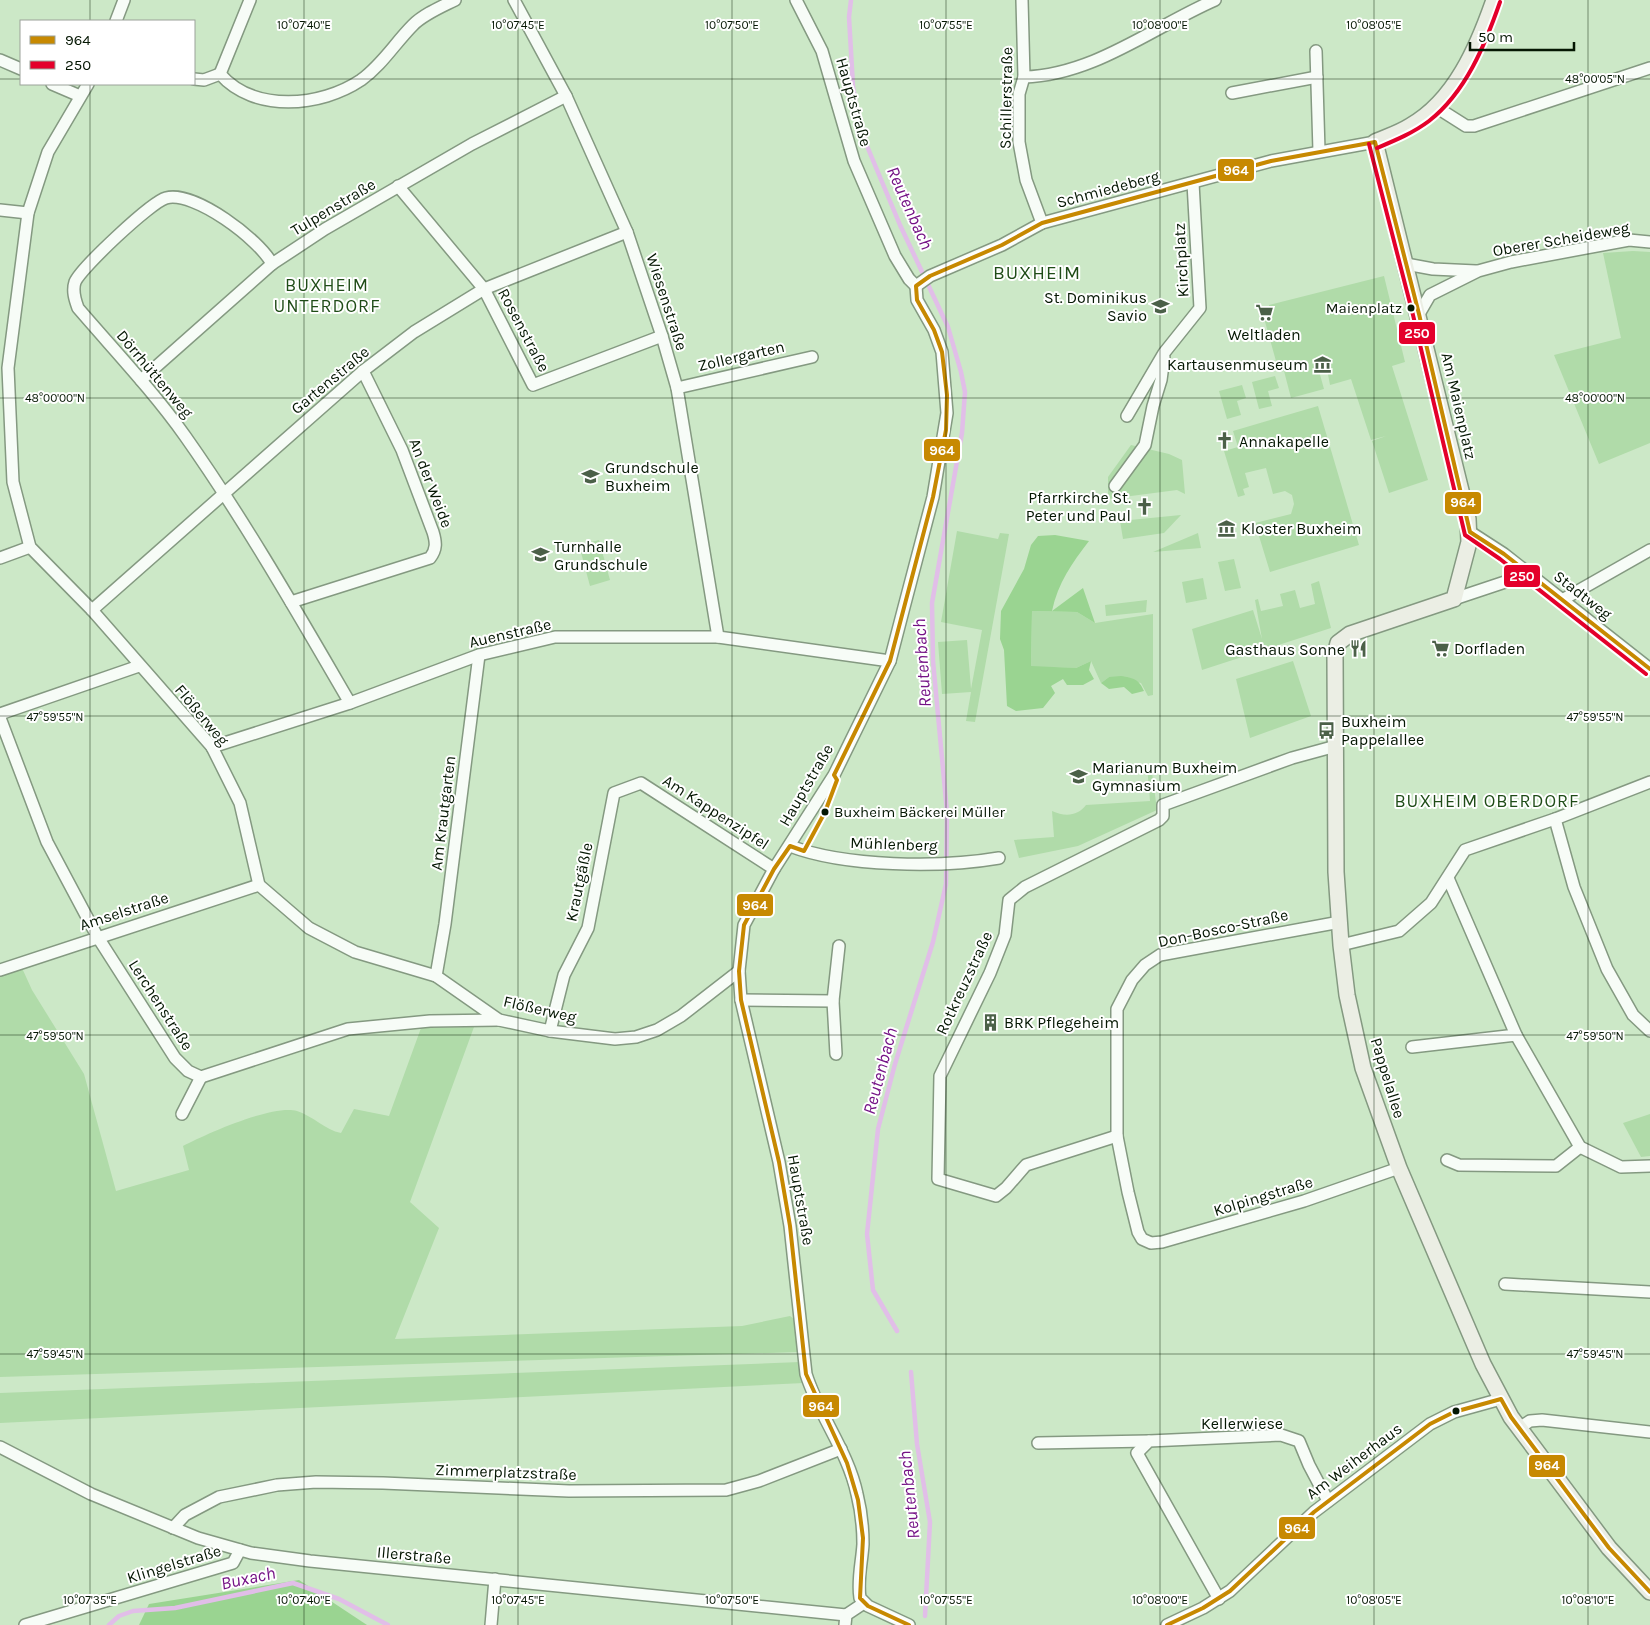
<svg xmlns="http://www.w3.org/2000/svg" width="1650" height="1625" font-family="Karla,sans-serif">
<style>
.green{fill:#b0dba9}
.forest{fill:#9ad491}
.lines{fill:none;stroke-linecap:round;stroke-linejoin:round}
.stream{stroke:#e1bee8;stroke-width:4.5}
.street-casing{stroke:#849981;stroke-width:14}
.secondary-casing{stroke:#849981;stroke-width:18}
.street{stroke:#f7fcf7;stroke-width:11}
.secondary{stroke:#ebeee4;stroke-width:15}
.bus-1-casing{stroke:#fff;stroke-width:8}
.bus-2-casing{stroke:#fff;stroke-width:8}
.bus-1{stroke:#c78901;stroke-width:4}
.bus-2{stroke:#e4002b;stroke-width:4}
.ticks{fill:none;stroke:#051703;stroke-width:1;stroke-opacity:0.45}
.bus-dot{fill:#051703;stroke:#fff;stroke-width:2}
.labels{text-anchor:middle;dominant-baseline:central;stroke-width:4;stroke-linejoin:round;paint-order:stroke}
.bus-label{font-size:15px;fill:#051703;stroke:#fff;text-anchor:end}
.street-label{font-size:16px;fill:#051703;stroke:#fff}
.poi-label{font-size:16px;fill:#051703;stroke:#fff;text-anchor:start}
.water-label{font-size:18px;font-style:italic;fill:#751386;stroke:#fff}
.neighbourhood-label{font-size:18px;letter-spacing:1px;fill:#1f4c17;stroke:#fff}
.quarter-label{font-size:19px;letter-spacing:1px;fill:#1f4c17;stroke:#fff}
.ticks-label{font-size:12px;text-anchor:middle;fill:#051703;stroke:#fff;stroke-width:4;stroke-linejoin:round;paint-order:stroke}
.line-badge{stroke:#fff;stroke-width:2}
.badge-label{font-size:14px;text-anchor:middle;font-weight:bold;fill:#fff}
</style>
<rect width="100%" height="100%" fill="#cce8c7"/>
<!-- green -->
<g class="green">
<path d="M1633,251L1650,252V443L1599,464L1554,355L1621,338L1603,253Z"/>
<path d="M1384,276L1405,362L1392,366L1428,480L1389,493L1372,441L1386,436L1371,440L1351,379L1330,385L1327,369L1330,368L1328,356L1312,359L1315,371H1319L1324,389L1291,398L1284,371L1279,372L1264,318L1272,316L1269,305Z"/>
<path d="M1275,376L1279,388L1268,391L1272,406L1259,409L1252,382Z"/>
<path d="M1242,385L1246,398L1237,401L1241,415L1227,419L1219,391Z"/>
<path d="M1318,406L1359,545L1270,572L1255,523L1291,514L1294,504L1292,495L1285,491L1273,494L1266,468L1245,473L1249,487L1243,489L1245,495L1238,497L1224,451L1238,447L1233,431Z"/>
<path d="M1131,445L1169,454L1182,460L1185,494L1177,490L1108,499V477Z"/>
<path d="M1181,515L1164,533L1123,539L1120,521Z"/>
<path d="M957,531L998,539L1000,533L1009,534L975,722L966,721L971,692L942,694L938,642L967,640L971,689L982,630L941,622Z"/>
<path d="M1198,533L1201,548L1153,552Z"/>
<path d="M599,540L610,580L590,586L579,545Z"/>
<path d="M1234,559L1241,588L1225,591L1218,562Z"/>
<path d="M1203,578L1207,599L1186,603L1182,582Z"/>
<path d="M1319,581L1331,628L1202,670L1192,629L1253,610L1262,639L1255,600L1258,599L1261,611L1283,606L1280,594L1295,590L1300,608L1315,604L1311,584Z"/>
<path d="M1147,600L1146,612L1106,616L1105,605Z"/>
<path d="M1032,611L1077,612L1095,623L1153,614V695L1148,696L1141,683L1109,677L1101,683L1091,661L1076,668L1031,667Z"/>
<path d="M1293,661L1311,716L1250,738L1236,679Z"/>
<path d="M1147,765H1151L1157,810L1078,846L1019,858L1014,840L1054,837L1052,811C1065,817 1078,816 1086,805L1150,801Z"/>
<path d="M22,968L32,990L84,1074L116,1191L189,1170L183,1146C206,1134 273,1104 297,1111C313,1116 325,1130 341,1133L354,1109L389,1116L421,1028L474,1027L410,1202L439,1228L395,1339L742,1326L790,1316L794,1319L799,1352L0,1377V976Z"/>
<path d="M1650,1114V1156L1641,1157L1623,1123Z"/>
<path d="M800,1362L804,1383L0,1423V1393Z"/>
</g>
<!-- forest -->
<g class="forest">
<path d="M1055,535L1089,541C1072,563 1058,583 1052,611L1083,588L1095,623L1077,612L1032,611L1031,666L1076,668L1091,661L1089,670L1094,679L1083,685H1067L1063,679L1051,686L1055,693L1043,708L1016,711L1007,706L1004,650L1000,639L1001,611L1024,569L1031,545L1038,536Z"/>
<path d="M1121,676C1133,678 1139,679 1144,691L1132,694L1124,687L1109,689L1101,683L1109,677Z"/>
<path d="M299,1580L367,1625H139L149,1604Z"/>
</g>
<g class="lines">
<!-- stream -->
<g class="stream">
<path d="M851,0L849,17L853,86L857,111L867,146L900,225L948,327L961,372L965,392L962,433L932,603L933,661L947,812L946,884L933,942L895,1064L878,1129L867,1234L873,1290L897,1331"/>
<path d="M911,1372L917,1444L930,1522L925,1616"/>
<path d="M109,1625L119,1616L133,1611L175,1608L293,1583L339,1599L388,1625"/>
</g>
<defs>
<g id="street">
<path d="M514,0L566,96L627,232L662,336L677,388L718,637"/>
<path d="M796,0L822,51L854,161L895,256L909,279L916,286"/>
<path d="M1022,0L1024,77L1019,94V142L1026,180L1042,223"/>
<path d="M116,21L124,0"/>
<path d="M1316,51L1319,151"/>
<path d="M0,60L21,69"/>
<path d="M220,74L250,0"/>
<path d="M1024,77C1094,75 1153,27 1215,0"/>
<path d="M194,79L204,80L220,74C254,113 321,107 361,80C382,65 395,43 413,25C424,14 441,7 455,0"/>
<path d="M52,84L80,96"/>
<path d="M88,84L48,152L28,213L8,368L13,482L30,547L92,610L212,747L240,803L259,885L309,928L355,952L436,976L499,1020L550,1031L615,1039L636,1037L657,1030L681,1016L739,971"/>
<path d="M1232,93L1317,77"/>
<path d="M1436,107L1466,126H1474L1650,68"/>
<path d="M398,186L484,289L533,385L662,336"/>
<path d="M0,210L28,213"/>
<path d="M272,264C260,240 194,190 166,198C151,202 81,268 75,282C72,291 75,300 78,308C114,350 153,391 185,436C245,521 297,612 350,703"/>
<path d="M1406,264L1433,269L1476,271"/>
<path d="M916,286L930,276L1002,245L1042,223L1271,161L1375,142"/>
<path d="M1419,314L1430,295L1478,271L1511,262L1629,240L1650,242"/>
<path d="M141,380L272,264L325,229L472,144L566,96"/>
<path d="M677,388L812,357"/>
<path d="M1127,416L1164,353L1200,308L1193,183"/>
<path d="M1115,486L1145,445L1153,406L1161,380L1164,357"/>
<path d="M1470,532L1504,554L1650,669"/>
<path d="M0,558L30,547"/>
<path d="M1454,599L1505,582"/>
<path d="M1562,600L1650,550"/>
<path d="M291,602L430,558C437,549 436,542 433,532L402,450L363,371"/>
<path d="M92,610L363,371L414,332L484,289L627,232"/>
<path d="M0,714L139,666"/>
<path d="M0,718L47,842L97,936L175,1058L188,1071L201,1077L348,1029L430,1021L499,1020"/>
<path d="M212,747L350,703L479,655L555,637H718L890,661"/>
<path d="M1555,819L1574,887L1607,969L1633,1015L1650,1031"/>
<path d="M790,846C845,867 941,868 999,858"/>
<path d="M1448,878L1516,1035L1580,1147L1621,1167L1650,1166"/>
<path d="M1340,922L1160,955L1145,965L1132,980L1117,1009V1136L1128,1192L1138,1232L1142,1239L1151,1243L1162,1242L1304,1201L1399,1168"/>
<path d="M1341,945L1399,931L1431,903L1465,850L1555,819L1650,782"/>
<path d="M0,970L259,885"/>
<path d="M436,976L445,924L479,655"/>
<path d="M741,1000L833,1001"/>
<path d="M550,1031L564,975L588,928L614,793L641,783L774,869"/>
<path d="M1412,1047L1516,1035"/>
<path d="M836,1054L833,1001L839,946"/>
<path d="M182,1114L201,1077"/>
<path d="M1117,1136L1026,1165L1006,1188L996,1196L938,1179L940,1076L990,973L1005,935L1009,900L1025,887L1159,820L1163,816V805L1292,758L1336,746"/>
<path d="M1447,1160L1459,1165L1556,1166L1580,1147"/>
<path d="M1505,1284L1650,1292"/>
<path d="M1519,1428L1530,1421L1542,1420L1650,1432"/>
<path d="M1038,1443L1149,1441"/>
<path d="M0,1447L91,1494L198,1538L251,1553L310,1561L846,1615"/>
<path d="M173,1528L185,1515L219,1497L277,1485L316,1482L383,1483L569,1491L726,1490L759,1481L841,1449"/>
<path d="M1219,1599L1137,1453L1149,1441L1281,1435L1299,1441L1309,1465L1328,1501"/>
<path d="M25,1625L233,1563L240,1550"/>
<path d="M491,1625L495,1579"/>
<path d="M845,1625L846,1615L864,1603"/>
<path d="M909,1625L868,1606L860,1598C857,1580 862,1562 863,1544C863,1527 861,1510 857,1494C848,1451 819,1416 806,1374L790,1226L779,1162L741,1000L739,971L744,925L774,869L834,775L890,661L903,611L933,497L947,413L942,352L934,330L917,300L916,286"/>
<path d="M1167,1625L1203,1608L1230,1591L1314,1512L1430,1424L1454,1412L1501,1399"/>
</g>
<path id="secondary" d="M1494,0C1478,46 1455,101 1410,126C1399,133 1386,137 1375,142L1468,519L1469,542L1454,599L1350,634L1338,643L1335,655L1336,872L1341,945L1347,995L1363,1068L1399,1168L1483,1364L1511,1417L1609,1548L1650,1592"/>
</defs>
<!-- street casing -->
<use href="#street" class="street-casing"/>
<!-- secondary casing -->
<use href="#secondary" class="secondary-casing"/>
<!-- street -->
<use href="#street" class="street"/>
<!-- secondary -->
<use href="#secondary" class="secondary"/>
<defs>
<g id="bus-1">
<path d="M909,1625L868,1606L860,1598L863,1538L858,1500L847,1463L806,1374L790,1226L779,1162L741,1000L739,971L744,925L774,869L790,846L804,851L825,812L837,780L834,775L890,661L933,497L946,430L947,395L942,352L934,330L917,300L916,286L930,276L1002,245L1042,223L1271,161L1375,142L1419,314L1470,532L1504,554L1650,669"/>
<path d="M1167,1625L1203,1608L1230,1591L1314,1512L1430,1424L1454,1412L1501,1399L1511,1417L1609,1548L1650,1592"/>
</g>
<g id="bus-2">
<path d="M1369,144L1413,315L1465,535L1500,559L1646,674"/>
<path d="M1377,148C1396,140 1413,133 1429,121C1466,92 1485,45 1500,2"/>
</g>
</defs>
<!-- bus-1 casing -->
<use href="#bus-1" class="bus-1-casing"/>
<!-- bus-2 casing -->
<use href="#bus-2" class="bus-2-casing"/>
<!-- bus-1 -->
<use href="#bus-1" class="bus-1"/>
<!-- bus-2 -->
<use href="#bus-2" class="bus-2"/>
</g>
<!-- ticks -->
<path class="ticks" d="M90,0V21M304,0V1625M518,0V1625M732,0V1625M946,0V1625M1160,0V1625M1374,0V1625M1588,0V1625M0,79H21M194,79H1650M90,84V1625M0,398H1650M0,716H1650M0,1035H1650M0,1354H1650"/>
<!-- icons -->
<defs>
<symbol id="school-bare" viewBox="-9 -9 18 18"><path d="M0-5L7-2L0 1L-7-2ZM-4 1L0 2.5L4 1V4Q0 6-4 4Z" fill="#4b6048" stroke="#fff" stroke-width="2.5" paint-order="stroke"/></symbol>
<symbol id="supermarket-bare" viewBox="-9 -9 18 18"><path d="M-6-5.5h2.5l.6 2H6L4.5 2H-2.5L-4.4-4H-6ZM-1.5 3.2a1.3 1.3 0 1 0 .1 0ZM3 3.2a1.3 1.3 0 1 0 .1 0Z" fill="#4b6048" stroke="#fff" stroke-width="2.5" paint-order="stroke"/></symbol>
<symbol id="museum-bare" viewBox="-9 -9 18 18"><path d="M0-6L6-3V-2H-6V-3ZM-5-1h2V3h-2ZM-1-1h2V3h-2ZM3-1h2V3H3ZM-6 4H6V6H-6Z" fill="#4b6048" stroke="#fff" stroke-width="2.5" paint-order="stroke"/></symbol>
<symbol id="church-bare" viewBox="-9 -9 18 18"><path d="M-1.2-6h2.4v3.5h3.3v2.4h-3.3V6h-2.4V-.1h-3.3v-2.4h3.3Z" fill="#4b6048" stroke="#fff" stroke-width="2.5" paint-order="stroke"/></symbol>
<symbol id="restaurant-bare" viewBox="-9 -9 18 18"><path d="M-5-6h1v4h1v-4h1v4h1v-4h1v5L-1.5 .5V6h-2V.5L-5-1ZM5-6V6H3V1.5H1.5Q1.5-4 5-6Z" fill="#4b6048" stroke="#fff" stroke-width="2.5" paint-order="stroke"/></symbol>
<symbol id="bus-bare" viewBox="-9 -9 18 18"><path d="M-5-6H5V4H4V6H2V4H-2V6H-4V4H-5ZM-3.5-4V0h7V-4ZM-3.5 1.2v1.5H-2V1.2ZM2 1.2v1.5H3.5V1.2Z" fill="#4b6048" stroke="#fff" stroke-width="2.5" paint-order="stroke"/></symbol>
<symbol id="building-bare" viewBox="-9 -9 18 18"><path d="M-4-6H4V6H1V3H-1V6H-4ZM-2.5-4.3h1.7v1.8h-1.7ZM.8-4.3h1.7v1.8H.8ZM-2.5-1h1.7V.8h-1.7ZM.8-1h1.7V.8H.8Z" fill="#4b6048" stroke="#fff" stroke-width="2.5" paint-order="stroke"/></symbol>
</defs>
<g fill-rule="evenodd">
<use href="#school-bare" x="1148" y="294" width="25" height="25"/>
<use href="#supermarket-bare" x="1252" y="300" width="25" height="25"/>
<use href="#museum-bare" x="1310" y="352" width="25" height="25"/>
<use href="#church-bare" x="1212" y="428" width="25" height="25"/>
<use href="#school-bare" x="578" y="464" width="25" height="25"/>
<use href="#church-bare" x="1132" y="494" width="25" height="25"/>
<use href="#museum-bare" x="1214" y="516" width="25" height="25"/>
<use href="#school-bare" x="528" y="542" width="25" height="25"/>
<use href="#supermarket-bare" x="1428" y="636" width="25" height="25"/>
<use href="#restaurant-bare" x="1346" y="636" width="25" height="25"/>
<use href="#bus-bare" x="1314" y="718" width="25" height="25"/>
<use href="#school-bare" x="1066" y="764" width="25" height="25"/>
<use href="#building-bare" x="978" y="1010" width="25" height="25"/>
</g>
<!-- markers -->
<g class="bus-dot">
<circle cx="1411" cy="308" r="4.5"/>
<circle cx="825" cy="812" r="4.5"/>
<circle cx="1456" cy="1411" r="4.5"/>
</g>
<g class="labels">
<!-- bus labels -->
<g class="bus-label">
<text x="1402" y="308">Maienplatz</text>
<text x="834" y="812" text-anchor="start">Buxheim Bäckerei Müller</text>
</g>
<!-- street labels -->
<g class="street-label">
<text transform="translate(1006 98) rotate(-89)">Schillerstraße</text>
<text transform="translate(854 102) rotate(74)">Hauptstraße</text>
<text transform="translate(1108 189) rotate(-15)">Schmiedeberg</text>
<text transform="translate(333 207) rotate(-31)">Tulpenstraße</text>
<text transform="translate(1561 239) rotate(-10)">Oberer Scheideweg</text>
<text transform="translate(1181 260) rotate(-93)">Kirchplatz</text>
<text transform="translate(667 302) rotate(72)">Wiesenstraße</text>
<text transform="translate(524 330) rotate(62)">Rosenstraße</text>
<text transform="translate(741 356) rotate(-13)">Zollergarten</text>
<text transform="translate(155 374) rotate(50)">Dörrhüttenweg</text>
<text transform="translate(330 380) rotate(-40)">Gartenstraße</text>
<text transform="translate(1459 406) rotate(77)">Am Maienplatz</text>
<text transform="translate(431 483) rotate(69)">An der Weide</text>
<text transform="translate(1583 595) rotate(38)">Stadtweg</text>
<text transform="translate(510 633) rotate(-13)">Auenstraße</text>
<text transform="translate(202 715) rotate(50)">Flößerweg</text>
<text transform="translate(806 785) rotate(-60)">Hauptstraße</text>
<text transform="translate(716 812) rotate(33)">Am Kappenzipfel</text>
<text transform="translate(443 813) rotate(-83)">Am Krautgarten</text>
<text transform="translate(894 844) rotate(2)">Mühlenberg</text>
<text transform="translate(579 882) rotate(-78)">Krautgäßle</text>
<text transform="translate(124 911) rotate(-18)">Amselstraße</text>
<text transform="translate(1223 928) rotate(-12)">Don-Bosco-Straße</text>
<text transform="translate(964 983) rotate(-65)">Rotkreuzstraße</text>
<text transform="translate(161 1005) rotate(57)">Lerchenstraße</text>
<text transform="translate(540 1009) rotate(13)">Flößerweg</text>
<text transform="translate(1388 1078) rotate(73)">Pappelallee</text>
<text transform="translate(1263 1196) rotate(-17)">Kolpingstraße</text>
<text transform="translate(801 1200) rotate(80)">Hauptstraße</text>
<text x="1242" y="1423">Kellerwiese</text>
<text transform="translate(1354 1461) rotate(-37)">Am Weiherhaus</text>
<text transform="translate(506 1472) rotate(2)">Zimmerplatzstraße</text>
<text transform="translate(414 1555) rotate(5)">Illerstraße</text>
<text transform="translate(174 1564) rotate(-17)">Klingelstraße</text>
</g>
<!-- poi labels -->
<g class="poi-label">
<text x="1147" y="297" text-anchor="end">St. Dominikus<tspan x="1147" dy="18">Savio</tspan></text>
<text x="1264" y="334" text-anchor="middle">Weltladen</text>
<text x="1308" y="364" text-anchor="end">Kartausenmuseum</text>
<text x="1239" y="441">Annakapelle</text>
<text x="605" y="467">Grundschule<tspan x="605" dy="18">Buxheim</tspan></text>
<text x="1131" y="497" text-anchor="end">Pfarrkirche St.<tspan x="1131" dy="18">Peter und Paul</tspan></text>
<text x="1241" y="528">Kloster Buxheim</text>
<text x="554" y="546">Turnhalle<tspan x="554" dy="18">Grundschule</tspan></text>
<text x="1454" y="648">Dorfladen</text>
<text x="1345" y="649" text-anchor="end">Gasthaus Sonne</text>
<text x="1341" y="721">Buxheim<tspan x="1341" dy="18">Pappelallee</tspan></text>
<text x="1092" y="767">Marianum Buxheim<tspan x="1092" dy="18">Gymnasium</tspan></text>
<text x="1004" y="1022">BRK Pflegeheim</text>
</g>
<!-- water labels -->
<g class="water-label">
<text transform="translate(910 208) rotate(66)">Reutenbach</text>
<text transform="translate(922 663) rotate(-94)">Reutenbach</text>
<text transform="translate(880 1071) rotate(-75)">Reutenbach</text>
<text transform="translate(909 1495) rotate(-96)">Reutenbach</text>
<text transform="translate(248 1578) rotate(-12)">Buxach</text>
</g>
<!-- neighbourhood labels -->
<g class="neighbourhood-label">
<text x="327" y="285">BUXHEIM<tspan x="327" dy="21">UNTERDORF</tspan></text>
<text x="1487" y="801">BUXHEIM OBERDORF</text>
</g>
<!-- quarter labels -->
<g class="quarter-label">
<text x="1037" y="273">BUXHEIM</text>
</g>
</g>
<g class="ticks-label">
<text x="304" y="29">10°07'40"E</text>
<text x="518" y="29">10°07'45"E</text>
<text x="732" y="29">10°07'50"E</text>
<text x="946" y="29">10°07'55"E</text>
<text x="1160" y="29">10°08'00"E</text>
<text x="1374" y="29">10°08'05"E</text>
<text x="1595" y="83">48°00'05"N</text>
<text x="55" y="402">48°00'00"N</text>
<text x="1595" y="402">48°00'00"N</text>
<text x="55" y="721">47°59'55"N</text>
<text x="1595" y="721">47°59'55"N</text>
<text x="55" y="1040">47°59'50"N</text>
<text x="1595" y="1040">47°59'50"N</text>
<text x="55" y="1358">47°59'45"N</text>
<text x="1595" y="1358">47°59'45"N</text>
<text x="90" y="1604">10°07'35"E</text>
<text x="304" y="1604">10°07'40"E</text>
<text x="518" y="1604">10°07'45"E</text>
<text x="732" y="1604">10°07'50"E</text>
<text x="946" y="1604">10°07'55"E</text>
<text x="1160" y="1604">10°08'00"E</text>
<text x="1374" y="1604">10°08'05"E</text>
<text x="1588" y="1604">10°08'10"E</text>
</g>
<g class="line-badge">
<rect x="1217" y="158" width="38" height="24" rx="5" fill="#c78901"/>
<rect x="1398" y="321" width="38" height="24" rx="5" fill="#e4002b"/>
<rect x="923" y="438" width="38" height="24" rx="5" fill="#c78901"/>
<rect x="1444" y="491" width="38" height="24" rx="5" fill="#c78901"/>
<rect x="1503" y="564" width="38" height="24" rx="5" fill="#e4002b"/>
<rect x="736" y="893" width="38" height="24" rx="5" fill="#c78901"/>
<rect x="802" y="1394" width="38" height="24" rx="5" fill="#c78901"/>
<rect x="1528" y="1454" width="38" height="24" rx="5" fill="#c78901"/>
<rect x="1278" y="1516" width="38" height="24" rx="5" fill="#c78901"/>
</g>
<g class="badge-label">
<text x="1236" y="175">964</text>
<text x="1417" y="338">250</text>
<text x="942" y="455">964</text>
<text x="1463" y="507">964</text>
<text x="1522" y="581">250</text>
<text x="755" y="910">964</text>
<text x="821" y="1411">964</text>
<text x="1547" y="1470">964</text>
<text x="1297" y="1533">964</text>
</g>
<!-- legend -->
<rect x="20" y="20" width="175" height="65" fill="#ffffff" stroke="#9ba29a"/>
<rect x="30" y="36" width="25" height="8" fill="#c78901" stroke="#9ba29a"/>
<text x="65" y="45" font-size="15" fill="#051703">964</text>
<rect x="30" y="61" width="25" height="8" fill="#e4002b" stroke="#9ba29a"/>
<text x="65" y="70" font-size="15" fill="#051703">250</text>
<!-- scale -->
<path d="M1470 42v8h104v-8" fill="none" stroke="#051703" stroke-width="2.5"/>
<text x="1478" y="42" font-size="15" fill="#051703" stroke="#ffffff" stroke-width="4" paint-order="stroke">50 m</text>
</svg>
